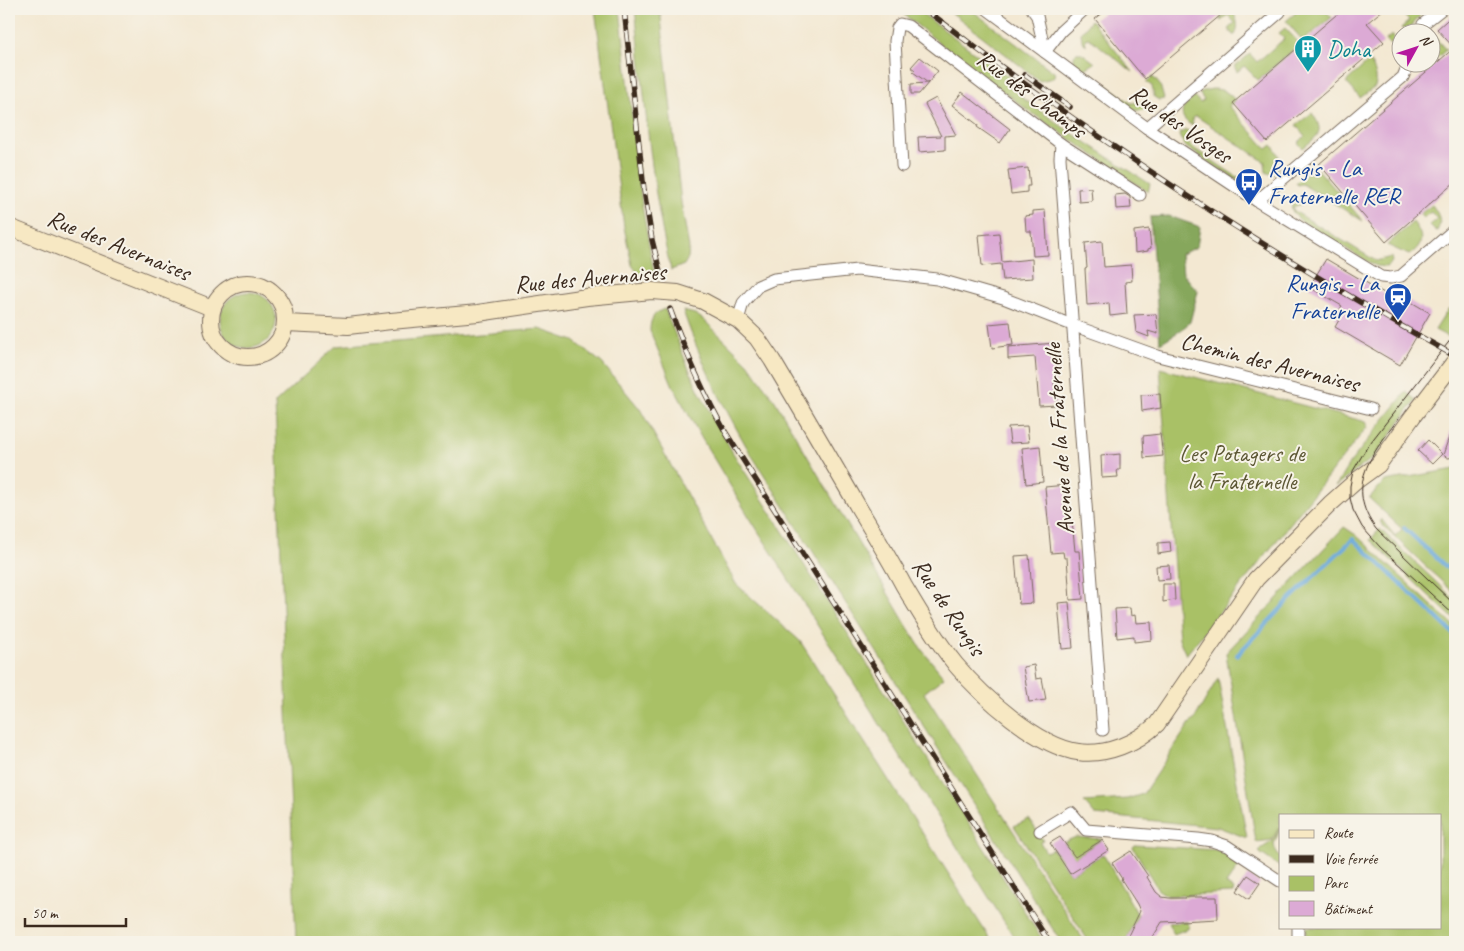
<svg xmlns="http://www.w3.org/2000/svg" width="1464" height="951" font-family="Caveat,sans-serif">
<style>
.green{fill:#a9c166;stroke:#727642}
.forest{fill:#86a75b;stroke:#60683c}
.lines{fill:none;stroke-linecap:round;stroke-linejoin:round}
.stream{stroke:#67a8db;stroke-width:4}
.building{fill:#dcaad5}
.street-casing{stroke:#7b6c5d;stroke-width:13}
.secondary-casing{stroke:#7b6c5d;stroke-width:18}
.street{stroke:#fff;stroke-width:11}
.secondary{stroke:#f7e8c3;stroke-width:16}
.tram{stroke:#3b2a1e;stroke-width:1}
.rail-casing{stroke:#3b2a1e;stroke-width:5.5}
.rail{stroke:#f7f3e8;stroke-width:4;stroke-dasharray:11;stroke-linecap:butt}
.labels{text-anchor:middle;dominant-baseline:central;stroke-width:4;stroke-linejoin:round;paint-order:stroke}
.culture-label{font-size:24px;fill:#0d838f;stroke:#f7f3e8;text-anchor:start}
.street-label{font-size:24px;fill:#3b2a1e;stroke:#f7f3e8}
.transit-label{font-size:24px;fill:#164399;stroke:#f7f3e8;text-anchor:start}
.park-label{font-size:24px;fill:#5c5734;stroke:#f7f3e8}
</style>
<rect width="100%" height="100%" fill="#f7f3e8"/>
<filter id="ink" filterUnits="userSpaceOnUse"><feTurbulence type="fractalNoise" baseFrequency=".02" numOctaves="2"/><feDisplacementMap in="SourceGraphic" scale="10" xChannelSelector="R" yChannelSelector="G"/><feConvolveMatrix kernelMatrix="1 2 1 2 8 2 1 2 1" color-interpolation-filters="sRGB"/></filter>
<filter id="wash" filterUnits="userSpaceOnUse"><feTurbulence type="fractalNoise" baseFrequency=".0096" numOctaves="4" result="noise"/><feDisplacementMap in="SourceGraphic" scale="20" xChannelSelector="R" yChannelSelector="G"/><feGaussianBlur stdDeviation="1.12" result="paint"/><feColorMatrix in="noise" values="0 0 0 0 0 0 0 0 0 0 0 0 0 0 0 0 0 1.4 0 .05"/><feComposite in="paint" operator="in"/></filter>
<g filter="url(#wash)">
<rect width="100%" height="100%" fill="#f3e8d2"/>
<!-- green -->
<g class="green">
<path d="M595,9H620L642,205L654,273L639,275L632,265L624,227Z"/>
<path d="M635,9H660L681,202L689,248L688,258L684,265L671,270C650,185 645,96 635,9Z"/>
<path d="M897,9H916L994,67L1027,89L1021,97L1067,130L1150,184L1148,192L1029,111L957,57Z"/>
<path d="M947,9H970L1055,73L1053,78L1040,81Z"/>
<path d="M1300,9H1323L1332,17L1303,41L1286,21Z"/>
<path d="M1398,9H1418L1422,13L1411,27L1402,29L1401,28L1409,21Z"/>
<path d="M1231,10C1237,17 1240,27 1235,35H1233L1228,29L1235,23L1228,15L1221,21L1220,19Z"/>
<path d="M1091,20L1133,72L1089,38L1085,39L1086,45L1082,41L1081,33Z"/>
<path d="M1285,28L1298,42L1295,45L1297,47L1258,80L1244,66L1237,72L1235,68V66L1250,54L1257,62L1284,39L1279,33Z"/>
<path d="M1392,35L1401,48V55L1398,63L1392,56L1398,50L1393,43L1390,45L1386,40Z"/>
<path d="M1432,35H1433L1446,50L1432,62Z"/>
<path d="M1076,53H1082L1095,63L1085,69L1131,103L1145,102V109L1139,111L1132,110L1085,76L1074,63V56Z"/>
<path d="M1369,61C1375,70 1378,77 1375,87L1360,98L1346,82Z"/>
<path d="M1153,77L1160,85L1164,99L1159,100L1154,97L1152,86L1146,82Z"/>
<path d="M1212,89C1223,89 1228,92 1235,100L1229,106L1267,149L1272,145C1280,154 1283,166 1273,175L1266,172L1265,162L1196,116L1192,118L1193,126C1176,117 1181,106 1195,97L1200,103L1204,100L1199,93L1203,91Z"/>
<path d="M1312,113C1325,132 1319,135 1303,148L1298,143L1305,136L1296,125Z"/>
<path d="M1186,130L1192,133L1197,138L1187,140L1189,145L1237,177L1251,173L1254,174L1255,179L1252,182L1248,183L1234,179L1186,147L1179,136L1180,133Z"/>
<path d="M1315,166L1363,221L1302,184L1297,185L1296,183L1300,179Z"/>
<path d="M1295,202L1302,204L1293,207L1294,211L1376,261L1391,257L1392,262L1386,267L1377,266L1370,263L1301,221C1296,216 1290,211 1292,204Z"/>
<path d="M1432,205C1438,213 1443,221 1437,231L1434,230L1429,225L1437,219L1431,212L1423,218L1420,214Z"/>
<path d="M1413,222C1424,236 1424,245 1409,255L1387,245Z"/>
<circle cx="248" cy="320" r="28"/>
<path d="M1449,308L1455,312V327L1448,337L1435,330Z"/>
<path d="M665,309L688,367L700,393L733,453L1044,942H1017L748,515L702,439L673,386L650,331C650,319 654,312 665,309Z"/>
<path d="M683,311L695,314L704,320L748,363L775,401L907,626L922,650L944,677L924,693L1085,942H1061L749,451C722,404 701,362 683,311Z"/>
<path d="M540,329L574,341L602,363L640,409L736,584L800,641L992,942H296L275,403L336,346Z"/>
<path d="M1160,368L1363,421L1367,423V427L1186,655L1179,639Z"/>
<path d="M1406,392L1416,400L1374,457L1336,486L1349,464Z"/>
<path d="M1455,469V594L1382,525L1380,520H1382L1395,536L1402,529L1369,498L1385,481Z"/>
<path d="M1344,527L1356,535L1455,627V942H1307L1306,927H1440V815H1280V825L1272,840L1256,842L1226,653Z"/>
<path d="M1380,529L1455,600V620L1370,540Z"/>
<path d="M1218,678L1247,838L1218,827L1095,815L1084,802L1127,799L1143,794L1190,723L1194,720Z"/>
<path d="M1029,819L1043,840L1040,842L1046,852L1053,849L1056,854L1067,847L1064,842L1076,837L1102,839L1064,865L1070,874L1103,854L1138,915L1125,942H1089L1014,826Z"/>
<path d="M1280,827V830L1274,844L1275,849L1280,857V867L1260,853L1259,850L1273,841Z"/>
<path d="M1135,845L1218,850L1233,858L1240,865L1226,884L1234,890L1233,893L1167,896L1159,891L1133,847Z"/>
<path d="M1187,922L1189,925V928L1174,934L1168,923Z"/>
</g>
<!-- forest -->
<path class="forest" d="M1169,216L1200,227L1197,247L1181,254L1183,274L1198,291L1190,322L1180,331L1160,343L1150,217Z"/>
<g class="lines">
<!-- stream -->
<g class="stream">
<path d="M1404,528L1455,575"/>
<path d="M1237,655L1288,601L1353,539L1455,635"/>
</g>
</g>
<g id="blocks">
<!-- building -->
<g class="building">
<path d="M1108,9H1228L1145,79L1095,19Z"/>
<path d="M1343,9H1384L1367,23L1384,42L1267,142L1233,103Z"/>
<path d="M1455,13V182L1386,242L1319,164L1454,48L1437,29Z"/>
<path d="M920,57L938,71L919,94H911V84L928,83L913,72L915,70L911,67Z"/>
<path d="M962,92L1010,129L1000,143L977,127L978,125L952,105Z"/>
<path d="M936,98L956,135L945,136V150L919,152L918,137L941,136L925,104Z"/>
<path d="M1028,168L1030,186H1027V192L1011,194L1008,170Z"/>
<path d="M1091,188L1092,201L1079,202L1078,189Z"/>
<path d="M1125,194L1130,197L1131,208L1116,209L1115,195Z"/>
<path d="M1045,210L1048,255L1033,256L1031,231H1026L1025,216L1033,215V211Z"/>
<path d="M1149,229L1151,248L1148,249V251L1135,253L1134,231Z"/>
<path d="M999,233L1002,262L1032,259L1033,278L1003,280L1001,264L982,266L979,235Z"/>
<path d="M1102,241L1104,267L1131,265L1132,281L1125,282L1127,314L1110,316L1109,303L1087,305L1085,269L1087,268L1085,243Z"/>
<path d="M1326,259L1396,300L1399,295L1430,313L1400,365L1335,327L1339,320L1335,318L1342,306L1309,287Z"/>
<path d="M1156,314L1158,334L1148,331L1149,337L1136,332L1134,315Z"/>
<path d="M1010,322L1013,345L992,348L989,324Z"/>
<path d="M1055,343L1057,373L1055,374L1056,383H1054L1057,405L1039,406L1035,357L1008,359V347Z"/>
<path d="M1160,394L1161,408L1142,411L1141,395Z"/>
<path d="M1453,425L1455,426V457L1448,458L1443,455Z"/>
<path d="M1027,426L1029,442L1010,443L1008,427Z"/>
<path d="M1160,434L1163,456L1144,458L1143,436Z"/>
<path d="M1428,440L1442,454L1432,464L1418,451Z"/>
<path d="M1040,446L1043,482L1026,484L1022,448Z"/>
<path d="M1120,454V470H1117L1118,477L1102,478L1101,456Z"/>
<path d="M1066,485L1068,521H1072L1075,551H1079L1083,599L1070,600L1067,558H1064L1063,552L1051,553L1045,487Z"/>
<path d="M1170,542L1171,552L1158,554V543Z"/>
<path d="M1029,555L1033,603L1019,604L1015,556Z"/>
<path d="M1169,565L1170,579L1157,580L1156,566Z"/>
<path d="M1163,584H1174L1175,600L1163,602Z"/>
<path d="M1069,602L1073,648L1062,649L1058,603Z"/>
<path d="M1130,608L1131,616L1135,615L1136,623L1151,622L1152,640L1134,642V636L1117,638L1115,609Z"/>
<path d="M1034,665L1036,679L1042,678L1046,700L1029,702L1023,667Z"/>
<path d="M1060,837L1075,857L1102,840L1109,850L1070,874L1050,843Z"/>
<path d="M1131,851L1148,876L1147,877L1156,892L1162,897L1169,898H1186V897H1217L1218,919L1162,922L1150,942H1125L1140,911L1137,904L1121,879H1122L1112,863Z"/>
<path d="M1248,875L1260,883L1249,899L1237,891Z"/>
</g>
</g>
</g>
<g filter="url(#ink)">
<use href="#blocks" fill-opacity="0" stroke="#7b6c5d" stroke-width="1"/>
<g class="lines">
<defs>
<g id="street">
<path d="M987,9L1147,128L1257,201L1381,277L1391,278L1401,276L1455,229"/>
<path d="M1032,9L1037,16L1045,52"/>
<path d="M1420,32L1423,24L1442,9"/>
<path d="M1045,52L1061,31L1085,9"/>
<path d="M1147,128L1280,12L1281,9"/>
<path d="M1061,144L1060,158L1103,730"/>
<path d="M902,166L895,41L897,28L900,24L908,26L1061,144L1140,195"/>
<path d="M1257,201L1403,77L1409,62"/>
<path d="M738,320L743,303L758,286L774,279L857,270L937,279L1003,298L1072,325L1158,356L1371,409"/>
<path d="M1040,831L1071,812L1086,830L1198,839L1212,841L1227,846L1280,881"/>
<path d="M1298,927V942"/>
</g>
<g id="secondary">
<path d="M9,227L212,308"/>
<circle cx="248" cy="320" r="37"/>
<path d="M286,323L348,326L391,321L478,313L587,297L652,291L678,293L703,301L738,320L757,338L772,360C802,410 831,460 860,510C875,535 890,560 904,586C920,613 936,640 956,665C982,696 1037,746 1078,752C1106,756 1137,743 1157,724L1256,579L1330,504L1356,481L1378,465L1413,416L1455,361"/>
</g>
</defs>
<!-- street casing -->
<use href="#street" class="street-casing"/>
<!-- secondary casing -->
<use href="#secondary" class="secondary-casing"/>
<!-- street -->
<use href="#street" class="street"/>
<!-- secondary -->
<use href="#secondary" class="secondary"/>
<!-- tram -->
<g class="tram">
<path d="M1455,334L1367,447L1353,471L1350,486V498L1353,510L1362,527L1380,547L1455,616"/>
<path d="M1399,418C1372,454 1344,486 1376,529L1455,605"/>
</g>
<defs>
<g id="rail">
<path d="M624,9L644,190L652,240L660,272"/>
<path d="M925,9C1092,139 1270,254 1455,356"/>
<path d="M1025,75L1070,107"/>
<path d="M670,309C686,353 703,393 726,433L1049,942"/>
</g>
</defs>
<!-- rail casing -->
<use href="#rail" class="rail-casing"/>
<!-- rail -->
<use href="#rail" class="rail"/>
</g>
</g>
<!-- icons -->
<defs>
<symbol id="building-pin" viewBox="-11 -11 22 30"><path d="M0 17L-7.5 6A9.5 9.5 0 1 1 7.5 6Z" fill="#0f9aa8" stroke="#f7f3e8"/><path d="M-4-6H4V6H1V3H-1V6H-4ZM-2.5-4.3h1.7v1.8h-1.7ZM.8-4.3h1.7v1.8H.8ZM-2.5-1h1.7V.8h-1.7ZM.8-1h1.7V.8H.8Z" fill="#fff"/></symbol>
<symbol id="bus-pin" viewBox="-11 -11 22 30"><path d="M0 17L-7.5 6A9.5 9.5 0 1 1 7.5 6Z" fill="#1a4fb4" stroke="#f7f3e8"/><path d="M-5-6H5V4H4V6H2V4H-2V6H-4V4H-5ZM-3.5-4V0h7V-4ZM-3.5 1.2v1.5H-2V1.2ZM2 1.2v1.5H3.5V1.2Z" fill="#fff"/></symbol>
<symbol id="station-pin" viewBox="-11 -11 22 30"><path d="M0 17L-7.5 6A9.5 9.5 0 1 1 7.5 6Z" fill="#1a4fb4" stroke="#f7f3e8"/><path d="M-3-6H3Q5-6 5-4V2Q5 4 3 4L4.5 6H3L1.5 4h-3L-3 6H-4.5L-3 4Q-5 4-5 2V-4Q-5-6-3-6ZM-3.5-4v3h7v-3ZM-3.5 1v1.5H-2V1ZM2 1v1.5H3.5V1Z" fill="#fff"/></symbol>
</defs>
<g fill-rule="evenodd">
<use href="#building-pin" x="1292" y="33" width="32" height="43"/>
<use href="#bus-pin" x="1233" y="166" width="32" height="43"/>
<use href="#station-pin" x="1382" y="281" width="32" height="43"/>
</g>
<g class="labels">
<!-- culture labels -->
<g class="culture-label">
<text x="1327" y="49">Doha</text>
</g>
<!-- street labels -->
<g class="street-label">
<text transform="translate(1032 94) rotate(37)">Rue des Champs</text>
<text transform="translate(1181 124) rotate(35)">Rue des Vosges</text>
<text transform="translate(119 245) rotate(22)">Rue des Avernaises</text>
<text transform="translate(590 278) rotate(-5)">Rue des Avernaises</text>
<text transform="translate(1270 362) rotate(14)">Chemin des Avernaises</text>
<text transform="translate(1059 439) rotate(-94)">Avenue de la Fraternelle</text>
<text transform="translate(949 607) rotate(56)">Rue de Rungis</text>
</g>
<!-- transit labels -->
<g class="transit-label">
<text x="1268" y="168">Rungis - La<tspan x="1268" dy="28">Fraternelle RER</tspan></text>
<text x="1379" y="283" text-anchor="end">Rungis - La<tspan x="1379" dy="28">Fraternelle</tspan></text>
</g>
<!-- park labels -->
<g class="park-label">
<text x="1242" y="453">Les Potagers de<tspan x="1242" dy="28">la Fraternelle</tspan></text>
</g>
</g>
<!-- margin -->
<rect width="1464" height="951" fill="none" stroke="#f7f3e8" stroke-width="30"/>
<!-- legend -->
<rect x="1279" y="814" width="162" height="115" fill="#f7f3e8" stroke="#aca397"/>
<rect x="1289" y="830" width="25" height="8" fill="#f7e8c3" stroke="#aca397"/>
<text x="1324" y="838" font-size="15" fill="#3b2a1e">Route</text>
<rect x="1289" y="855" width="25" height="8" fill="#3b2a1e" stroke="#aca397"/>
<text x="1324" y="864" font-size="15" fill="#3b2a1e">Voie ferrée</text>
<rect x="1289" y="876" width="25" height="15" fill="#a9c166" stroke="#aca397"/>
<text x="1324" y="888" font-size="15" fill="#3b2a1e">Parc</text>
<rect x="1289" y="901" width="25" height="15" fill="#dcaad5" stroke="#aca397"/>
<text x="1324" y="914" font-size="15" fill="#3b2a1e">Bâtiment</text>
<!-- north arrow -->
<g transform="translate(1416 48) rotate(50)"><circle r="24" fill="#f7f3e8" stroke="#aca397"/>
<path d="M0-4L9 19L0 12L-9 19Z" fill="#b5179e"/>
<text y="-8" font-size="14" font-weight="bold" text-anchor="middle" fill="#3b2a1e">N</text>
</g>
<!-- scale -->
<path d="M25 918v8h101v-8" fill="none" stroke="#3b2a1e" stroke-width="2.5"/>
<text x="32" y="918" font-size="15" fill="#3b2a1e" stroke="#f7f3e8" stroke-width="4" paint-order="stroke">50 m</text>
</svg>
